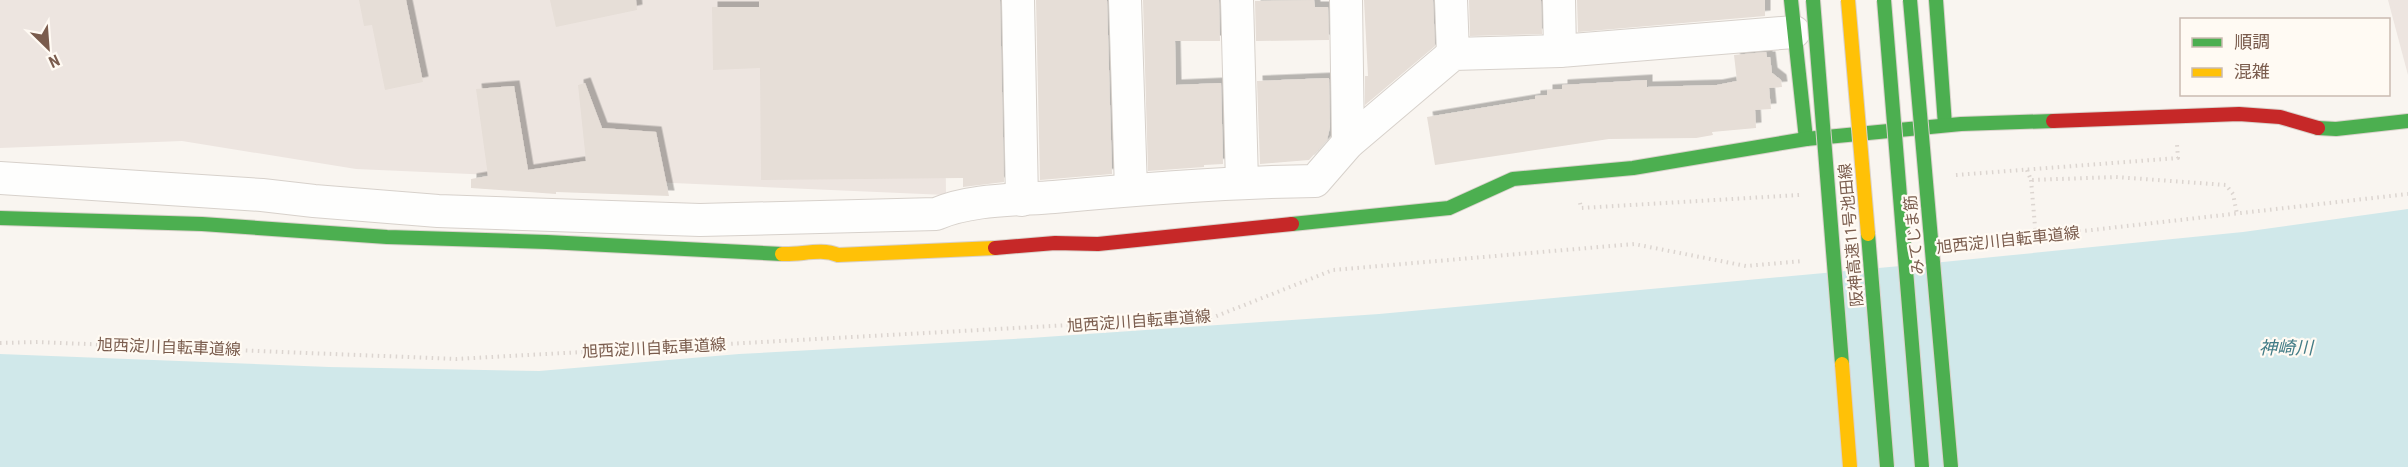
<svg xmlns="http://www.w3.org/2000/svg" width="2408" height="467" font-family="'Roboto Condensed','Noto Sans JP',sans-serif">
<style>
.industrial{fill:#ede5e0}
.water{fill:#d0e8ea}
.building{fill:#e6ded7;filter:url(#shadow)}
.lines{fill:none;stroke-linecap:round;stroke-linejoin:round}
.street-casing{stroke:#d7d1cb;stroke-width:34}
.fast-casing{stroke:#d9d2cb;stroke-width:16}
.slow-casing{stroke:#d9d2cb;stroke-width:16}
.jam-casing{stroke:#d9d2cb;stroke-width:16}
.path{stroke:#dcd5d0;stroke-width:4;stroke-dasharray:1.5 4.5;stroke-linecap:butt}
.street{stroke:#fefefd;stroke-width:32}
.fast{stroke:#4caf50;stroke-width:14}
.slow{stroke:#ffc107;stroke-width:14}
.jam{stroke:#c62828;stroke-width:14}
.fast-bridge-casing{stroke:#dad1cc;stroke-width:16;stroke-linecap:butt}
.slow-bridge-casing{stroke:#dad1cc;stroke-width:16;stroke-linecap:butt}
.fast-bridge{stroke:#4caf50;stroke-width:14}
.slow-bridge{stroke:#ffc107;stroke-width:14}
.labels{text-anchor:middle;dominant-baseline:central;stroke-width:4.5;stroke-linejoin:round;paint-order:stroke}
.street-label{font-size:16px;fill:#7a5c4d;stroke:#fffaf3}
.water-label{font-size:18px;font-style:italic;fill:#437c86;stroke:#fffaf3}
</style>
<defs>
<filter id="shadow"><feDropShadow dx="5.5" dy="-5.5" stdDeviation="0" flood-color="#0004"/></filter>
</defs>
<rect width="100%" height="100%" fill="#f9f5f0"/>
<!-- industrial -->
<g class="industrial">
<path d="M0,0H944L946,195L356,169L182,141L0,148Z"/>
<path d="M2388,0H2408V75Z"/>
</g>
<!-- water -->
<path class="water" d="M2408,209V467H0V354L329,367L539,371L739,354L1030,338L1379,314L1933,263L2243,232Z"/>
<!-- building -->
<g class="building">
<path d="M359,0H406L423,82L385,90L372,25L364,26Z"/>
<path d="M550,0H636L637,10L556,27Z"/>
<path d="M759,0H1000L1004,182L963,187V178L761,180L760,68L713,70L712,7H759Z"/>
<path d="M1036,0H1107L1112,174L1040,180Z"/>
<path d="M1143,0H1219L1220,41H1175L1176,85L1221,83L1223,164L1204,165V167L1148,171Z"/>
<path d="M1314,0L1315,7H1328L1329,40L1256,41L1255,1Z"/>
<path d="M1364,0H1433L1435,46L1365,105V76H1368Z"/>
<path d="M1469,0H1541L1542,34L1470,36Z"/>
<path d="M1577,0H1765V16L1578,32Z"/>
<path d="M1766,52L1767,57H1770L1772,73L1781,80L1782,87L1769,88L1771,109L1755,110L1756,128L1712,132L1713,135L1696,138L1609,139L1435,165L1427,117L1535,99V96L1547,95V90L1562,89V85L1647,80V87L1717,85L1737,81L1734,55Z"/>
<path d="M1329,78L1330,127L1327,140L1309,160L1260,164L1257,81Z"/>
<path d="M585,83L602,128L656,132L669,196L556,192V194L471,188V179L488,176L476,89L514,86L528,170L586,161L578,85Z"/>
</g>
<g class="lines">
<defs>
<g id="street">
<path d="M1018,0L1022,200"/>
<path d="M1125,0L1131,190"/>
<path d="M1237,0L1242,182"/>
<path d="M1346,0L1348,143"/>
<path d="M1451,0L1453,54"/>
<path d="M1559,0L1560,51"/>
<path d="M0,178L262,195L314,201L438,211L700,220L936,214C969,199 1017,200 1054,197C1141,189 1228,182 1315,181L1348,143L1453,54L1560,51L1794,32"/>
</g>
<g id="fast">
<path d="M1791,0L1806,139"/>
<path d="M1936,0L1945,125"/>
<path d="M2318,128L2336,129L2408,121"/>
<path d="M0,218L202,224L387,237L547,242L782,254"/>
<path d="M1292,224L1449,208L1513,179L1633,168L1806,139L1961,124L2053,121"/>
</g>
<path id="slow" d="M782,254C801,255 821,248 838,255L995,248"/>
<g id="jam">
<path d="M2053,121L2239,114L2280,117L2318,128"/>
<path d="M995,248L1055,243L1098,244L1292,224"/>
</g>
</defs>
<!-- street casing -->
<use href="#street" class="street-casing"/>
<!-- fast casing -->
<use href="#fast" class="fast-casing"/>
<!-- slow casing -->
<use href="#slow" class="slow-casing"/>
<!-- jam casing -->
<use href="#jam" class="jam-casing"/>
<!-- path -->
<g class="path">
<path d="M2027,170L2031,180L2116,177L2226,185L2233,194L2237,214"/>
<path d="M1956,175L2178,158L2177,145"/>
<path d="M2031,180L2036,238"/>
<path d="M1580,203L1581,208L1799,195"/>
<path d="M1960,245L2408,194"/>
<path d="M0,343L38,342L456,359L1214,317L1333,270L1634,244L1746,266L1803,261"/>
</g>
<!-- street -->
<use href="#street" class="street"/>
<!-- fast -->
<use href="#fast" class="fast"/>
<!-- slow -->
<use href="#slow" class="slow"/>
<!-- jam -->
<use href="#jam" class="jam"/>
<defs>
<g id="fast-bridge">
<path d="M1813,0L1842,364"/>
<path d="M1884,0L1922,467"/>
<path d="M1910,0L1951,467"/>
<path d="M1868,234L1887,467"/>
</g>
<g id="slow-bridge">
<path d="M1848,0L1868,234"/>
<path d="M1842,364L1850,467"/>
</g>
</defs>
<!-- fast-bridge casing -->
<use href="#fast-bridge" class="fast-bridge-casing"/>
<!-- slow-bridge casing -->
<use href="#slow-bridge" class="slow-bridge-casing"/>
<!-- fast-bridge -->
<use href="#fast-bridge" class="fast-bridge"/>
<!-- slow-bridge -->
<use href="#slow-bridge" class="slow-bridge"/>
</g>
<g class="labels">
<!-- street labels -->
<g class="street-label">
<text transform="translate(1851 235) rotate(-95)">阪神高速11号池田線</text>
<text transform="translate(1914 235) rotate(-96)">みてじま筋</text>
<text transform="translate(2008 240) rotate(-6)">旭西淀川自転車道線</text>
<text transform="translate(1139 321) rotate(-4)">旭西淀川自転車道線</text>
<text transform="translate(169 347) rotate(2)">旭西淀川自転車道線</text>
<text transform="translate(654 348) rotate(-3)">旭西淀川自転車道線</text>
</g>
<!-- water labels -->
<g class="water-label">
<text x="2286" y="347">神崎川</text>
</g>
</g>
<!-- legend -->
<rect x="2180" y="18" width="210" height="78" fill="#fffaf3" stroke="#cabbb1" stroke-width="1.5"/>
<rect x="2192" y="38" width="30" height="9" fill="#4caf50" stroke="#cabbb1" stroke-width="1.5"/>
<text x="2234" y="48" font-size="18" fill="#7a5c4d">順調</text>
<rect x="2192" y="68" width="30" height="9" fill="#ffc107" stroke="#cabbb1" stroke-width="1.5"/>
<text x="2234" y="78" font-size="18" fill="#7a5c4d">混雑</text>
<!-- north arrow -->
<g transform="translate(48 48) rotate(155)" stroke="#fffaf3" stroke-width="4.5" paint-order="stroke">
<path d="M0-4.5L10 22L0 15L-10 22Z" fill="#7a5c4d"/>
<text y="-9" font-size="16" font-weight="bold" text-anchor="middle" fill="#7a5c4d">N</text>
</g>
</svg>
